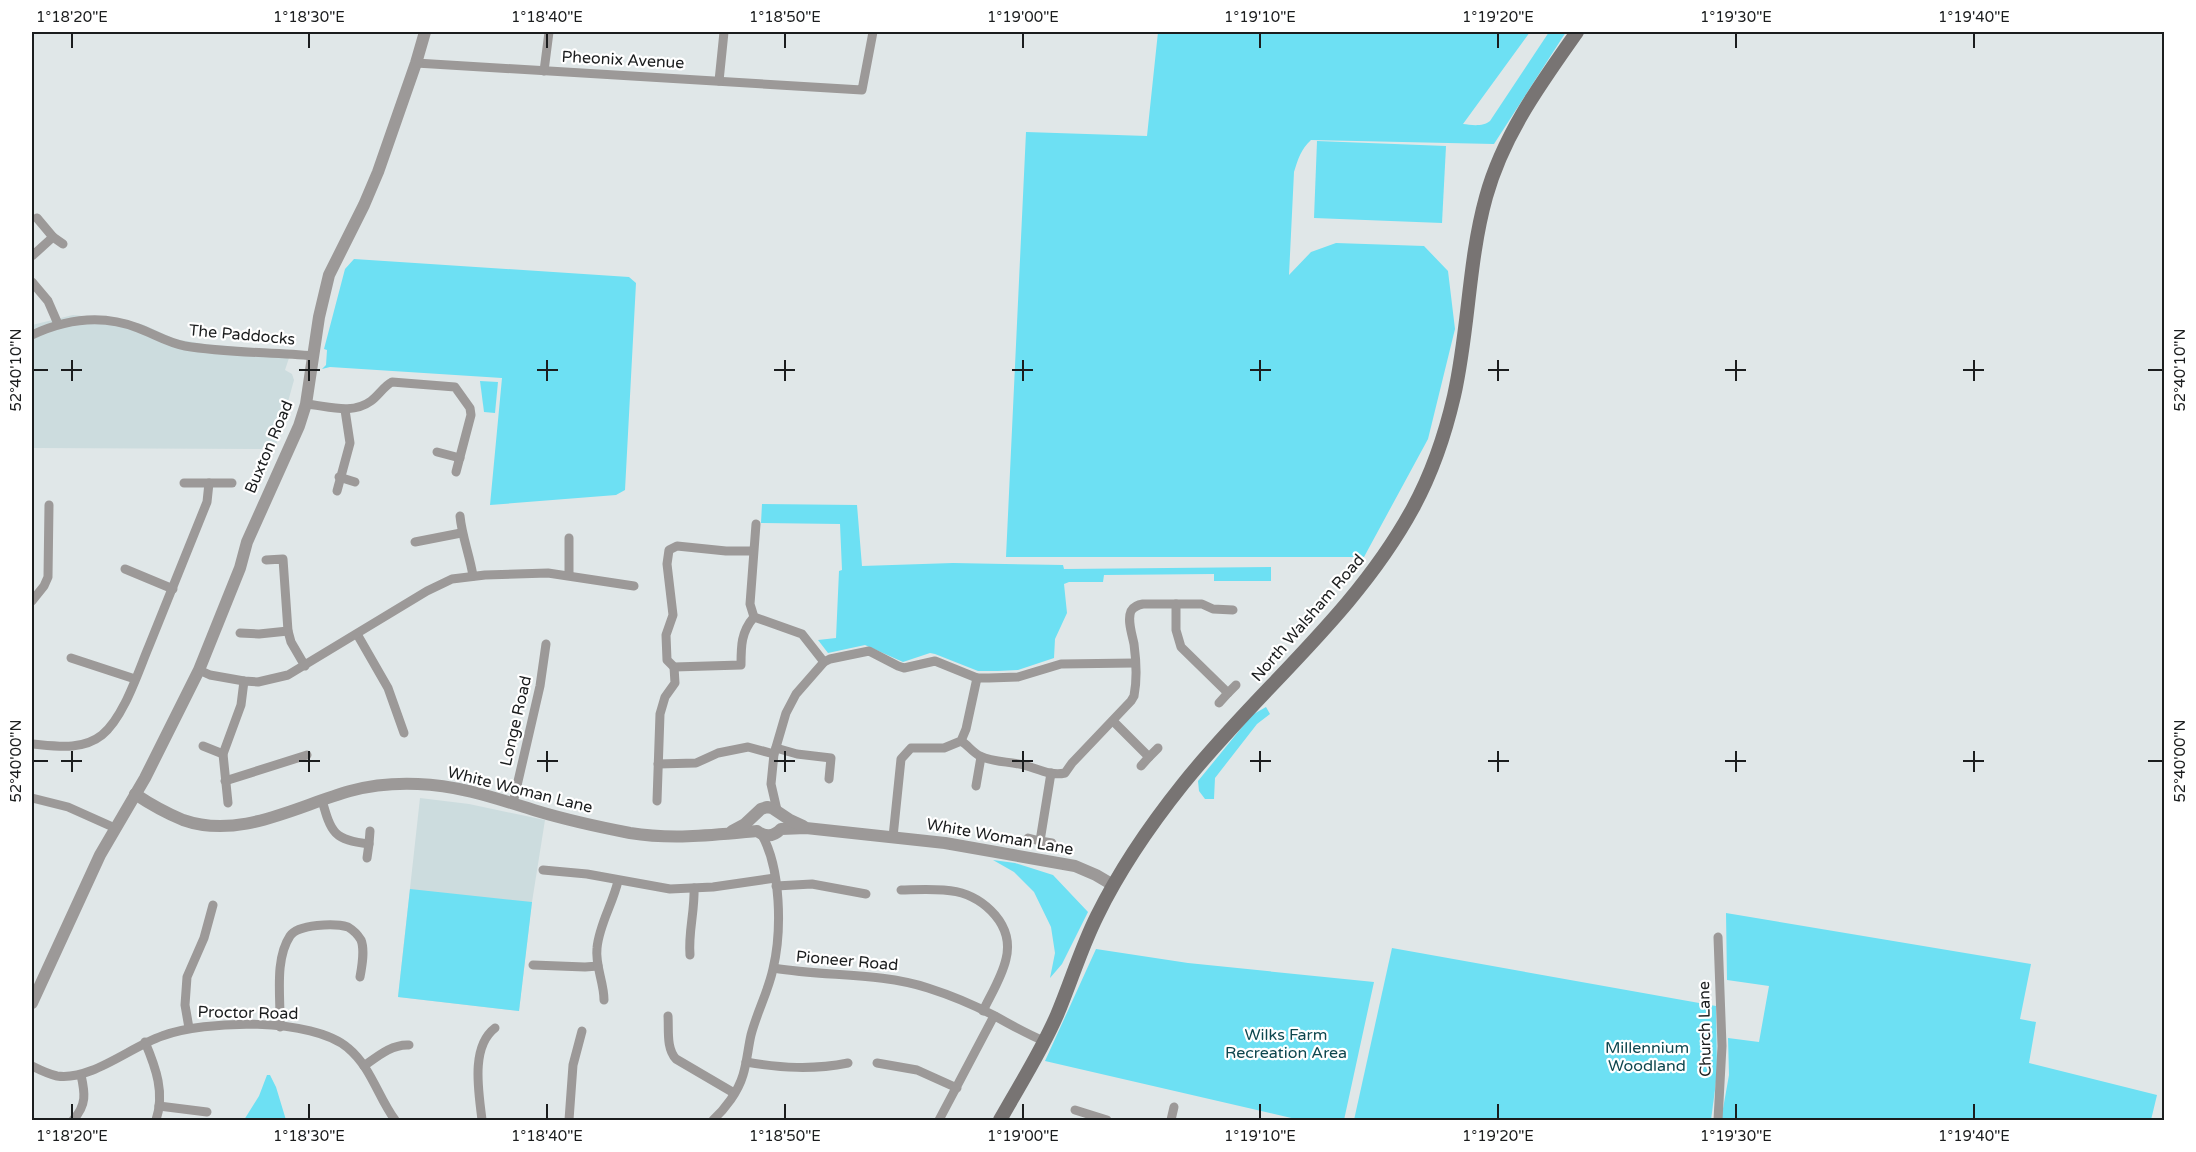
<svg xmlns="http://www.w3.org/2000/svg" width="2196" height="1152" font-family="'Varela Round',sans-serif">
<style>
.built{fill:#ccdcde}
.green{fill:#6de0f3}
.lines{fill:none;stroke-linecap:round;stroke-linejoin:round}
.minor{stroke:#9c9998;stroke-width:9}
.tertiary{stroke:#9c9998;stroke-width:12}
.secondary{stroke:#787473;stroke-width:14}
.ticks{fill:none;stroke:#1b1d1e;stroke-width:2}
.labels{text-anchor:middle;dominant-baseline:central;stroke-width:4.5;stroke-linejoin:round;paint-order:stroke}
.street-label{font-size:16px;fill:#1b1d1e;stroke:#fff}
.park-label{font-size:16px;fill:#0e474f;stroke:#fff}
.neatline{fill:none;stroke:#1b1d1e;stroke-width:2}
.ticks-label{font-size:15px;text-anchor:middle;fill:#1b1d1e}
</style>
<rect width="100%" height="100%" fill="#e0e7e8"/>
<!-- built -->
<g class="built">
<path d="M73,315L126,320L144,325L175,339L204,344L291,352L285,370L292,374L294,380L275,449L33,448L32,325Z"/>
<path d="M420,798L469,804L545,820L532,902L519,1011L398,997Z"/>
</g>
<!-- green -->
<g class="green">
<path d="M1158,32H1530L1463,124C1471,125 1483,127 1490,121L1549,32H1566L1494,144L1311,140C1301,149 1298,159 1294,172L1289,275L1311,252L1336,243L1424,246L1448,271L1455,329L1428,439L1364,557H1006L1026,132L1147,136Z"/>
<path d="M1317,141L1446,146L1442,223L1314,218Z"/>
<path d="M354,259L629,277L636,283L625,490L616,495L490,505L502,378L330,367L322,369L326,365L327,350L324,349L345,269Z"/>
<path d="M480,381L498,382L495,413L484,412Z"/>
<path d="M762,504L857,505L862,566L953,563L1063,565L1064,569L1271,567V581H1214V574L1104,575L1103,582H1069L1064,584L1067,613L1055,639L1054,658L1018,670L998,671H978L935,654L930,653L903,662L865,645L828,653L818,640L836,638L839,571L842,570L840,524L761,523Z"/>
<path d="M1266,707L1270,714L1257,724L1215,778L1214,799H1205L1199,791L1198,781L1252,715Z"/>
<path d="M993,860L1015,863L1053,875L1088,912L1062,964L1050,978L1055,953L1051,927L1034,892L1014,872Z"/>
<path d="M410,889L532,902L519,1011L398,997Z"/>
<path d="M1726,913L2031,964L2020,1019L2036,1022L2029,1063L2157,1095L2151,1120H1721L1729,1075L1728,1038L1759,1042L1769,986L1727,980Z"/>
<path d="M1392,948L1716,1006L1717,1074L1711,1120H1354Z"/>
<path d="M1096,949L1188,963L1374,982L1344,1120H1300L1045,1061Z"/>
<path d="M267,1075H270L276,1087L286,1120H244L259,1096Z"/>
</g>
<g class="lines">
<!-- minor -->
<g class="minor">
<path d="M416,63L862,90L873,32"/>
<path d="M544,71L549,32"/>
<path d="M719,81L724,32"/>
<path d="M37,218L53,237"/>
<path d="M32,256L53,237L63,244"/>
<path d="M32,282L48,301L58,324"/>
<path d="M32,335C66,319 102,314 138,328C154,334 168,343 185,346C227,353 271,352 313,356"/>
<path d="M306,404C328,406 352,415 371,401C379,395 384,386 392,382L455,387L470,408L471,415L456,472"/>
<path d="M437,452L460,458"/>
<path d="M339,477L355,482"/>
<path d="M209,483H232"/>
<path d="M337,491L350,443L345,410"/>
<path d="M460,516C462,537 470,556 473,576"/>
<path d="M756,524L750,604L754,617L802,634L824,662"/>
<path d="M415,542L461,533"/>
<path d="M753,551H726L677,546L669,550L667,564L673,615L666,635L667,660L674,667L741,665C741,646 741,632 754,617"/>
<path d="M266,560L283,559L288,631L291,642L305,666"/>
<path d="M125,569L173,589"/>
<path d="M569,575V538"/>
<path d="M32,601L44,586L48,577L49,505"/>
<path d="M1176,604V630L1181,647L1228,693L1236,685"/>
<path d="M240,633L259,634L288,631"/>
<path d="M357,634L388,688L404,733"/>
<path d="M71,658L135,679"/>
<path d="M199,670L210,675L244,681L258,682L288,675L427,591L452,579L485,575L548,573L634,586"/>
<path d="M1219,703L1228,693"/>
<path d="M1113,721L1149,757L1158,748"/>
<path d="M961,741C968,745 972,752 980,756C994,763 1012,761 1027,766C1040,770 1052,776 1065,773L1072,763L1131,701L1134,696C1137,681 1136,659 1134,644C1132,634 1127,620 1131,611C1134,606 1138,605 1143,604H1202L1213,609L1233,610"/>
<path d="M32,744C55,746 82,751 102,735C124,717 138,672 149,646C168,598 188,550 207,502L209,483H184"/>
<path d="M203,746L223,754"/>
<path d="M776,748L797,754L831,758L829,779"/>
<path d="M658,764L696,763L718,753L748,747L774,754"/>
<path d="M1141,766L1149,757"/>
<path d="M1051,773L1040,841L1052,843"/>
<path d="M225,781L307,755"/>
<path d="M976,786L981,757"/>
<path d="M32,798L68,807L115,828"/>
<path d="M322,800C331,833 334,840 369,844L370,831"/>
<path d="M657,801L660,714L665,697L675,683L674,667"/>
<path d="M228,803L223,754L241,705L244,681"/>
<path d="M513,803L540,686L546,644"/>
<path d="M777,810L771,784L774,754L786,713L796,694L824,662L830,659L869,651L898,666L904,668L935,661L977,678H989L1018,677L1061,664L1134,663"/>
<path d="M893,837L901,759L911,748H944L961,741L966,729L977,678"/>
<path d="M1028,838L1040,841"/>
<path d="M367,858L369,844"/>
<path d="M543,870L587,874L670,889L713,887L775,878"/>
<path d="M776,886L812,884L866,894"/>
<path d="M901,890C938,889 969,885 995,915C1006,928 1010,943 1006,959C1002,977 991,994 983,1011"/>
<path d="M690,955C688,932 695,911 694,888"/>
<path d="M533,965L585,967L598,966"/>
<path d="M774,968C825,977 878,972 928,988C950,995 974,1005 995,1016C1011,1025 1027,1034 1044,1041"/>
<path d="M604,1000C604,982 595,966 597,948C599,925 613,903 618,881"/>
<path d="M668,1016C669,1030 666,1048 676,1059L734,1093"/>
<path d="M280,1027C281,999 274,960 290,936C298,924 335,923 348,927C353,930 358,935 361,940C365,950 362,966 360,977"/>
<path d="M189,1028L185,1005L187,977L204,938L213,905"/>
<path d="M145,1042C156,1068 165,1093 156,1120"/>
<path d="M746,1062C781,1068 813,1070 848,1063"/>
<path d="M877,1063L917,1070L957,1088"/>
<path d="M32,1066C40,1070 48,1074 57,1076C91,1081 130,1047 162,1036C204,1020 313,1017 348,1048C371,1067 378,1097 395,1120"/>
<path d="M364,1066C378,1056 392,1044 409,1045"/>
<path d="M159,1106L207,1112"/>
<path d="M1075,1110L1107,1120"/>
<path d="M73,1120C87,1105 85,1093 81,1075"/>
<path d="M482,1120C479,1093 470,1047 495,1028"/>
<path d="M569,1120L573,1065L582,1031"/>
<path d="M713,1120C725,1109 738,1092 743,1075C747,1062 748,1048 751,1035C757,1012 768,992 773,969C782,931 781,869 762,835"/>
<path d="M939,1120L994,1016"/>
<path d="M1171,1120L1174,1107"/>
<path d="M1718,1120L1722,1046L1718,937"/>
</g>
<!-- tertiary -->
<g class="tertiary">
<path d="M135,794C150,804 166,813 183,820C240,840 296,806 350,791C372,785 395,783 418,784C458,785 498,799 537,811C567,820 599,827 630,833C673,840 714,835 757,831C765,837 773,837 781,829L806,828L945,843L1075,866L1096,875L1113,885"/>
<path d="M732,831L745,824L761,809L767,807L772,808L790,820L803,826"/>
<path d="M32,1003L100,855L145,778L199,670L240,568L247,542L299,426L306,404L319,317L329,275L364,205L378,172L416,63L425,32"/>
</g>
<!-- secondary -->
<path class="secondary" d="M1000,1120C1019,1086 1041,1052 1057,1015C1071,982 1081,948 1097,916C1120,869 1151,824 1183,784C1258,690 1355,615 1413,508C1432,473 1445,435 1454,396C1469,330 1468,262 1486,197C1503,135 1541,83 1577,32"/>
</g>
<!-- ticks -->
<path class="ticks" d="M72,33V48M309,33V48M547,33V48M785,33V48M1023,33V48M1260,33V48M1498,33V48M1736,33V48M1974,33V48M72,360V381M309,360V381M547,360V381M785,360V381M1023,360V381M1260,360V381M1498,360V381M1736,360V381M1974,360V381M33,370H48M61,370H82M299,370H320M537,370H558M774,370H795M1012,370H1033M1250,370H1271M1488,370H1509M1725,370H1746M1963,370H1984M2148,370H2163M72,751V772M309,751V772M547,751V772M785,751V772M1023,751V772M1260,751V772M1498,751V772M1736,751V772M1974,751V772M33,761H48M61,761H82M299,761H320M537,761H558M774,761H795M1012,761H1033M1250,761H1271M1488,761H1509M1725,761H1746M1963,761H1984M2148,761H2163M72,1104V1119M309,1104V1119M547,1104V1119M785,1104V1119M1023,1104V1119M1260,1104V1119M1498,1104V1119M1736,1104V1119M1974,1104V1119"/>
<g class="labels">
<!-- street labels -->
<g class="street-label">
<text transform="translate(623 60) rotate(3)">Pheonix Avenue</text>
<text transform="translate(242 335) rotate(5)">The Paddocks</text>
<text transform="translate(269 447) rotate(-67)">Buxton Road</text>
<text transform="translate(1308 618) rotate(-49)">North Walsham Road</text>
<text transform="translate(516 721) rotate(-77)">Longe Road</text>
<text transform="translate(520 790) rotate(14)">White Woman Lane</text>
<text transform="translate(1000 837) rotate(10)">White Woman Lane</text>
<text transform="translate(847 961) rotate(5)">Pioneer Road</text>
<text transform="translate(248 1013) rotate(1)">Proctor Road</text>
<text transform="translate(1705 1029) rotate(-91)">Church Lane</text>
</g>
<!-- park labels -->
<g class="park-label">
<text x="1286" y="1035">Wilks Farm<tspan x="1286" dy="18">Recreation Area</tspan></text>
<text x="1647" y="1048">Millennium<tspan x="1647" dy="18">Woodland</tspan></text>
</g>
</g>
<!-- border -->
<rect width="2196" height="1152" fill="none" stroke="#ffffff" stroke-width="66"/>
<rect x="33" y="33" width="2130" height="1086" class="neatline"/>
<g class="ticks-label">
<text x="72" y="22">1°18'20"E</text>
<text x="309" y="22">1°18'30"E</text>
<text x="547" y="22">1°18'40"E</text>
<text x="785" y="22">1°18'50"E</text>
<text x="1023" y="22">1°19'00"E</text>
<text x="1260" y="22">1°19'10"E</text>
<text x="1498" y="22">1°19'20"E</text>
<text x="1736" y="22">1°19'30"E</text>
<text x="1974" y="22">1°19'40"E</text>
<text transform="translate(16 370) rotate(-90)" y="5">52°40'10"N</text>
<text transform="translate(2180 370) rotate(-90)" y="5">52°40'10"N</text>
<text transform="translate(16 761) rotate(-90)" y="5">52°40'00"N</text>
<text transform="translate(2180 761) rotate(-90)" y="5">52°40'00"N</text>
<text x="72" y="1141">1°18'20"E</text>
<text x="309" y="1141">1°18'30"E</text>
<text x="547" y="1141">1°18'40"E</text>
<text x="785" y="1141">1°18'50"E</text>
<text x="1023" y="1141">1°19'00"E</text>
<text x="1260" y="1141">1°19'10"E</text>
<text x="1498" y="1141">1°19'20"E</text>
<text x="1736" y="1141">1°19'30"E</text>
<text x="1974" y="1141">1°19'40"E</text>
</g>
</svg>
